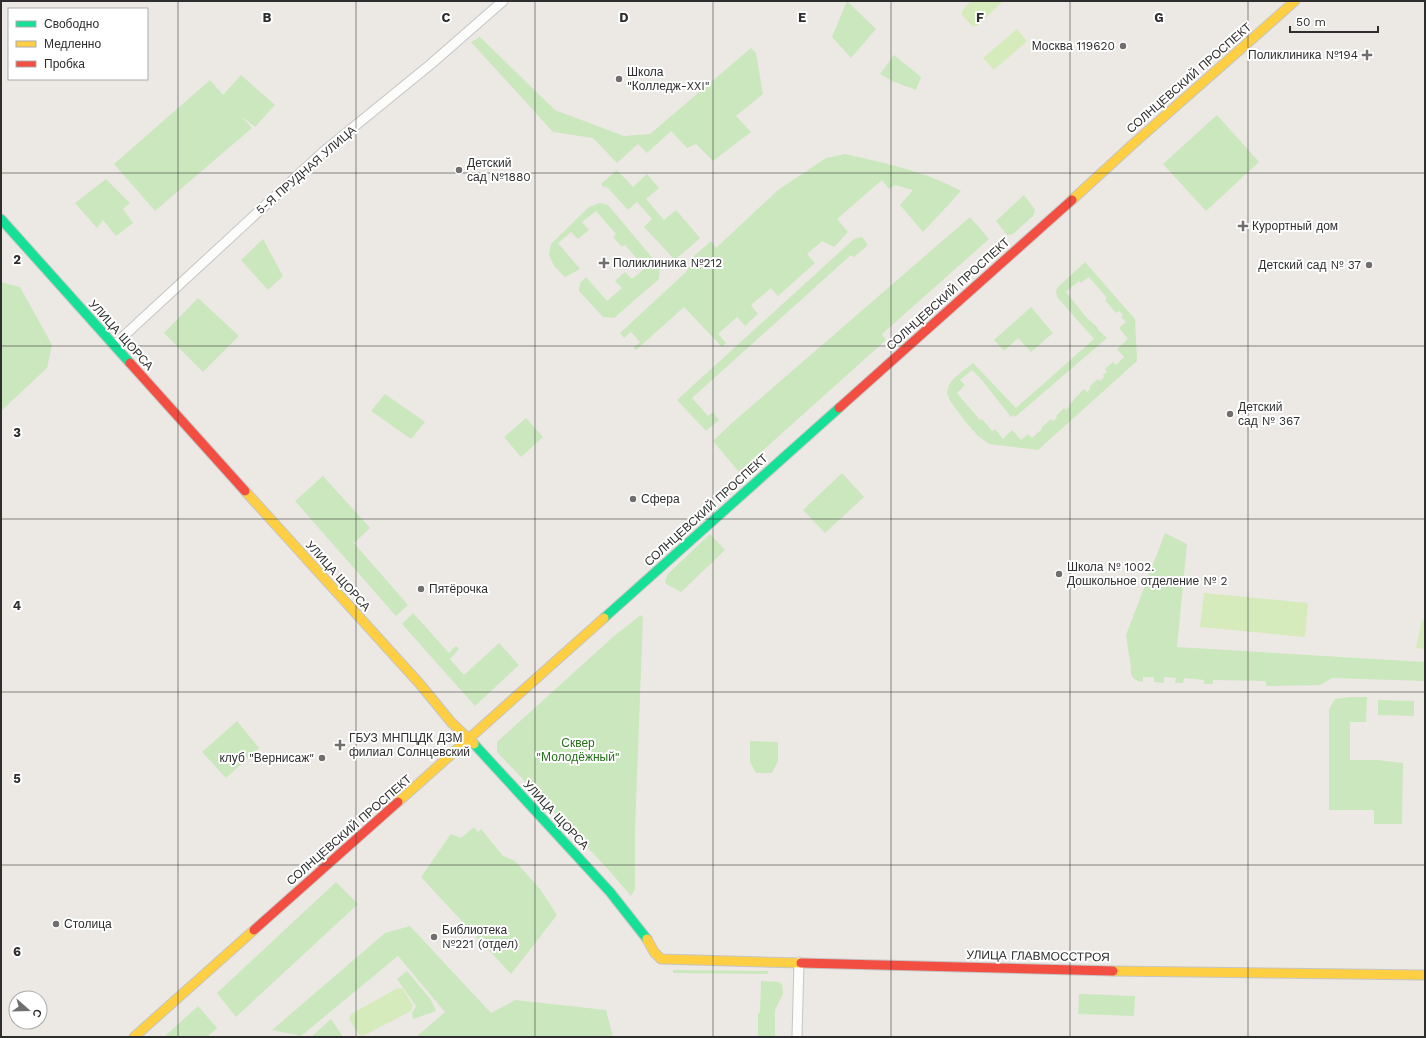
<svg xmlns="http://www.w3.org/2000/svg" width="1426" height="1038" font-family="'Work Sans',sans-serif">
<style>
.green{fill:#cbe7bd;fill-rule:evenodd}
.pitch{fill:#d5ebbb}
.lines{fill:none;stroke-linecap:round;stroke-linejoin:round}
.street-casing{stroke:#c5c5c5;stroke-width:11}
.fast-casing{stroke:#c5c5c5;stroke-width:11}
.slow-casing{stroke:#c5c5c5;stroke-width:11}
.jam-casing{stroke:#c5c5c5;stroke-width:11}
.street{stroke:#fcfcfb;stroke-width:9}
.fast{stroke:#16e098;stroke-width:9}
.slow{stroke:#ffcf43;stroke-width:9}
.jam{stroke:#f24e42;stroke-width:9}
.grid{fill:none;stroke:#2e2e2e;stroke-width:1;stroke-opacity:0.55}
.poi-dot{fill:#706f6e;stroke:#fff;stroke-width:1.5}
.labels{text-anchor:middle;dominant-baseline:central;stroke-width:4;stroke-linejoin:round;paint-order:stroke}
.poi-label{font-size:12px;fill:#2e2e2e;stroke:#fff;text-anchor:start}
.street-label{font-size:12px;fill:#2e2e2e;stroke:#fff}
.park-label{font-size:12px;fill:#256f1a;stroke:#fff}
.grid-label{font-size:13px;text-anchor:middle;font-weight:bold;fill:#2e2e2e;stroke:#fff;stroke-width:4;stroke-linejoin:round;paint-order:stroke}
</style>
<rect width="100%" height="100%" fill="#ece9e4"/>
<!-- green -->
<g class="green">
<path d="M847,1L876,29L851,58L832,37Z"/>
<path d="M480,37L555,110L624,136L650,134L751,48L756,53L763,94L736,116L751,132L713,161L696,144L687,148L671,131L647,153L638,144L617,163L593,138L553,132L471,42Z"/>
<path d="M894,55L921,77L916,90L892,81L880,74Z"/>
<path d="M241,75L275,105L255,127L241,116L252,128L155,211L114,164L210,80L223,95Z"/>
<path d="M1217,115L1259,162L1206,211L1163,164Z"/>
<path d="M845,154C884,163 925,171 961,191L923,232L900,205L913,190L895,185L889,189L882,180L837,219L848,232L834,247L822,241L807,254L815,263L778,296L771,288L751,305L758,314L745,326L737,317L718,334L726,343L722,347L684,307L636,350L633,348L640,342L631,332L624,338L620,333L686,272L694,256L711,241L716,248L778,190L826,158Z"/>
<path d="M617,170L633,187L647,174L659,188L646,199L664,220L676,210L700,238L675,260L644,227L652,219L637,202L628,210L606,186L604,188L601,184Z"/>
<path d="M106,179L130,203L123,209L133,223L116,236L103,220L97,228L75,203Z"/>
<path d="M1024,195L1035,210L1033,216L1013,234L1007,235L996,221Z"/>
<path d="M600,203L608,205L660,267L659,279L614,318L603,317L579,291L580,283L586,277L607,301L622,288L615,281L625,272L632,279L645,268L625,245L622,247L613,237L616,234L596,211L582,222L589,230L578,239L571,232L558,243L580,269L565,277L554,266L549,255L551,244L589,207Z"/>
<path d="M970,217L989,239L882,334L886,340L739,472L713,441L733,422Z"/>
<path d="M862,237L868,245L854,257L851,255L692,398L708,416L713,412L719,420L706,431L677,400L854,239Z"/>
<path d="M263,239L283,276L268,290L241,260Z"/>
<path d="M1085,262L1135,319L1137,361L1038,450L989,444L978,436L965,421L950,401L947,393L949,385L953,379L973,363L1016,408L1094,339L1057,297L1056,290L1058,287ZM1089,277L1107,298L1105,300L1116,313L1119,311L1123,315L1121,317L1126,322L1119,328L1128,339L1117,349L1124,357L1116,365L1113,362L1105,369L1107,372L1103,375L1104,377L1100,381L1098,379L1089,387L1091,388L1087,392L1084,389L1073,400V401L1069,405L1070,406L1066,410L1064,408L1056,416L1057,418L1053,421L1051,419L1041,428L1042,429L1032,438L1028,434L1021,440L1012,430L1003,439L995,429L992,431L982,419L980,420L957,393L965,385L960,380L972,370L981,379L1011,417L1013,415L1015,417L1107,338L1097,329L1098,328L1086,317L1066,292L1079,281L1081,283Z"/>
<path d="M1,282L20,287L52,345L47,368L1,411Z"/>
<path d="M198,298L239,336L203,372L164,333Z"/>
<path d="M1031,307L1053,333L1031,352L1018,338L1004,351L994,340Z"/>
<path d="M385,394L425,422L411,439L371,411Z"/>
<path d="M526,418L543,437L521,457L504,437Z"/>
<path d="M842,473L864,497L825,533L803,510Z"/>
<path d="M323,476L370,528L354,543L408,605L396,616L295,501Z"/>
<path d="M1165,533L1187,544L1177,647L1425,662V681L1332,678L1320,685L1266,686V681L1213,680V684H1204V680L1184,678L1183,683H1175L1176,678L1164,677V683L1154,682V677H1143V682C1134,681 1130,677 1131,668L1126,635Z"/>
<path d="M710,534L725,550L681,592L666,584L665,581L668,574Z"/>
<path d="M413,613L449,653L456,646L459,649L450,659L464,675L499,643L519,665L475,706L402,624Z"/>
<path d="M641,615L643,618L635,829V889L631,896L606,867L497,752V742L614,636Z"/>
<path d="M1350,697H1367L1366,722H1350V760H1377L1403,763L1402,824H1374V810H1329V709L1335,699Z"/>
<path d="M1378,700L1414,701V716L1378,715Z"/>
<path d="M237,721L259,748L226,778L202,752Z"/>
<path d="M750,741L778,742V761L772,773H756L750,762Z"/>
<path d="M474,827L478,832L481,829L503,856L515,861L540,889L557,915L511,974L421,877L451,834L461,838Z"/>
<path d="M336,882L358,904L236,1017L217,993Z"/>
<path d="M410,926L491,1013L515,1000L606,1010L613,1037H416L445,1012L398,956L301,1036L272,1030L385,933Z"/>
<path d="M673,970L768,971V974L673,973Z"/>
<path d="M407,971L431,1000L436,1011L413,1019L412,1013L416,1006L397,979Z"/>
<path d="M761,981L779,982L782,984L783,994L775,1010V1037H758V1013H760Z"/>
<path d="M1079,994L1135,996L1134,1016L1078,1014Z"/>
<path d="M198,1006L217,1028L207,1037H164Z"/>
<path d="M331,1019L343,1037H311Z"/>
</g>
<!-- pitch -->
<g class="pitch">
<path d="M971,1H1003L977,26H972L962,15V11Z"/>
<path d="M1017,29L1027,41L994,70L983,58Z"/>
<path d="M1204,593L1308,603L1305,637L1200,627Z"/>
<path d="M1422,620L1425,621V649L1416,648Z"/>
<path d="M398,988L403,989L413,1006L411,1011L363,1036L359,1035L349,1019L351,1014Z"/>
</g>
<g class="lines">
<defs>
<g id="street">
<path d="M114,345L323,152L431,64L503,1"/>
<path d="M797,1037L799,962"/>
</g>
<g id="fast">
<path d="M1,219L130,363"/>
<path d="M604,618L839,408"/>
<path d="M474,744L610,892L647,939"/>
</g>
<g id="slow">
<path d="M1072,200L1133,144L1295,1"/>
<path d="M245,491L419,683L451,722L474,744"/>
<path d="M398,802L604,618"/>
<path d="M647,939L654,952L661,959L801,963"/>
<path d="M1113,971C1217,973 1321,973 1425,975"/>
<path d="M134,1037L254,930"/>
</g>
<g id="jam">
<path d="M130,363L245,491"/>
<path d="M839,408L1072,200"/>
<path d="M254,930L398,802"/>
<path d="M801,963L1113,971"/>
</g>
</defs>
<!-- street casing -->
<use href="#street" class="street-casing"/>
<!-- fast casing -->
<use href="#fast" class="fast-casing"/>
<!-- slow casing -->
<use href="#slow" class="slow-casing"/>
<!-- jam casing -->
<use href="#jam" class="jam-casing"/>
<!-- street -->
<use href="#street" class="street"/>
<!-- fast -->
<use href="#fast" class="fast"/>
<!-- slow -->
<use href="#slow" class="slow"/>
<!-- jam -->
<use href="#jam" class="jam"/>
</g>
<!-- grid -->
<path class="grid" d="M178,1V1037M356,1V1037M535,1V1037M713,1V1037M891,1V1037M1070,1V1037M1248,1V1037M1,173H1425M1,346H1425M1,519H1425M1,692H1425M1,865H1425"/>
<!-- markers -->
<g class="poi-dot">
<circle cx="1123" cy="46" r="4"/>
<path d="M1365 49h4v4h4v4h-4v4h-4v-4h-4v-4h4z"/>
<circle cx="619" cy="79" r="4"/>
<circle cx="459" cy="170" r="4"/>
<path d="M1241 220h4v4h4v4h-4v4h-4v-4h-4v-4h4z"/>
<path d="M602 257h4v4h4v4h-4v4h-4v-4h-4v-4h4z"/>
<circle cx="1369" cy="265" r="4"/>
<circle cx="1230" cy="414" r="4"/>
<circle cx="633" cy="499" r="4"/>
<circle cx="1059" cy="574" r="4"/>
<circle cx="421" cy="589" r="4"/>
<path d="M338 739h4v4h4v4h-4v4h-4v-4h-4v-4h4z"/>
<circle cx="322" cy="758" r="4"/>
<circle cx="56" cy="924" r="4"/>
<circle cx="434" cy="937" r="4"/>
</g>
<g class="labels">
<!-- poi labels -->
<g class="poi-label">
<text x="1115" y="46" text-anchor="end">Москва 119620</text>
<text x="1358" y="55" text-anchor="end">Поликлиника №194</text>
<text x="627" y="72">Школа<tspan x="627" dy="14">"Колледж-XXI"</tspan></text>
<text x="467" y="163">Детский<tspan x="467" dy="14">сад №1880</tspan></text>
<text x="1252" y="226">Курортный дом</text>
<text x="613" y="263">Поликлиника №212</text>
<text x="1361" y="265" text-anchor="end">Детский сад № 37</text>
<text x="1238" y="407">Детский<tspan x="1238" dy="14">сад № 367</tspan></text>
<text x="641" y="499">Сфера</text>
<text x="1067" y="567">Школа № 1002.<tspan x="1067" dy="14">Дошкольное отделение № 2</tspan></text>
<text x="429" y="589">Пятёрочка</text>
<text x="349" y="738">ГБУЗ МНПЦДК ДЗМ<tspan x="349" dy="14">филиал Солнцевский</tspan></text>
<text x="314" y="758" text-anchor="end">клуб "Вернисаж"</text>
<text x="64" y="924">Столица</text>
<text x="442" y="930">Библиотека<tspan x="442" dy="14">№221 (отдел)</tspan></text>
</g>
<!-- street labels -->
<g class="street-label">
<text transform="translate(1189 78) rotate(-41)">СОЛНЦЕВСКИЙ ПРОСПЕКТ</text>
<text transform="translate(306 170) rotate(-41)">5-Я ПРУДНАЯ УЛИЦА</text>
<text transform="translate(948 294) rotate(-42)">СОЛНЦЕВСКИЙ ПРОСПЕКТ</text>
<text transform="translate(121 335) rotate(48)">УЛИЦА ЩОРСА</text>
<text transform="translate(706 510) rotate(-42)">СОЛНЦЕВСКИЙ ПРОСПЕКТ</text>
<text transform="translate(338 576) rotate(48)">УЛИЦА ЩОРСА</text>
<text transform="translate(556 815) rotate(47)">УЛИЦА ЩОРСА</text>
<text transform="translate(349 830) rotate(-41)">СОЛНЦЕВСКИЙ ПРОСПЕКТ</text>
<text transform="translate(1038 956) rotate(1)">УЛИЦА ГЛАВМОССТРОЯ</text>
</g>
<!-- park labels -->
<g class="park-label">
<text x="578" y="743">Сквер<tspan x="578" dy="14">"Молодёжный"</tspan></text>
</g>
</g>
<g class="grid-label">
<text x="267" y="22">B</text>
<text x="446" y="22">C</text>
<text x="624" y="22">D</text>
<text x="802" y="22">E</text>
<text x="980" y="22">F</text>
<text x="1159" y="22">G</text>
<text x="17" y="264">2</text>
<text x="17" y="437">3</text>
<text x="17" y="610">4</text>
<text x="17" y="783">5</text>
<text x="17" y="956">6</text>
</g>
<!-- border -->
<rect width="1426" height="1038" fill="none" stroke="#2e2e2e" stroke-width="4"/>
<!-- legend -->
<rect x="8" y="8" width="140" height="72" fill="#ffffff" stroke="#ababab"/>
<rect x="16" y="21" width="20" height="6" fill="#16e098" stroke="#ababab"/>
<text x="44" y="28" font-size="12" fill="#2e2e2e">Свободно</text>
<rect x="16" y="41" width="20" height="6" fill="#ffcf43" stroke="#ababab"/>
<text x="44" y="48" font-size="12" fill="#2e2e2e">Медленно</text>
<rect x="16" y="61" width="20" height="6" fill="#f24e42" stroke="#ababab"/>
<text x="44" y="68" font-size="12" fill="#2e2e2e">Пробка</text>
<!-- north arrow -->
<g transform="translate(28 1010) rotate(110)"><circle r="19" fill="#ffffff" stroke="#ababab"/>
<path d="M0-3L7 15L0 10L-7 15Z" fill="#706f6e"/>
<text y="-6" font-size="11" font-weight="bold" text-anchor="middle" fill="#2e2e2e">С</text>
</g>
<!-- scale -->
<path d="M1290 26v6h88v-6" fill="none" stroke="#2e2e2e" stroke-width="2"/>
<text x="1296" y="26" font-size="12" fill="#2e2e2e" stroke="#ffffff" stroke-width="3" paint-order="stroke">50 m</text>
</svg>
